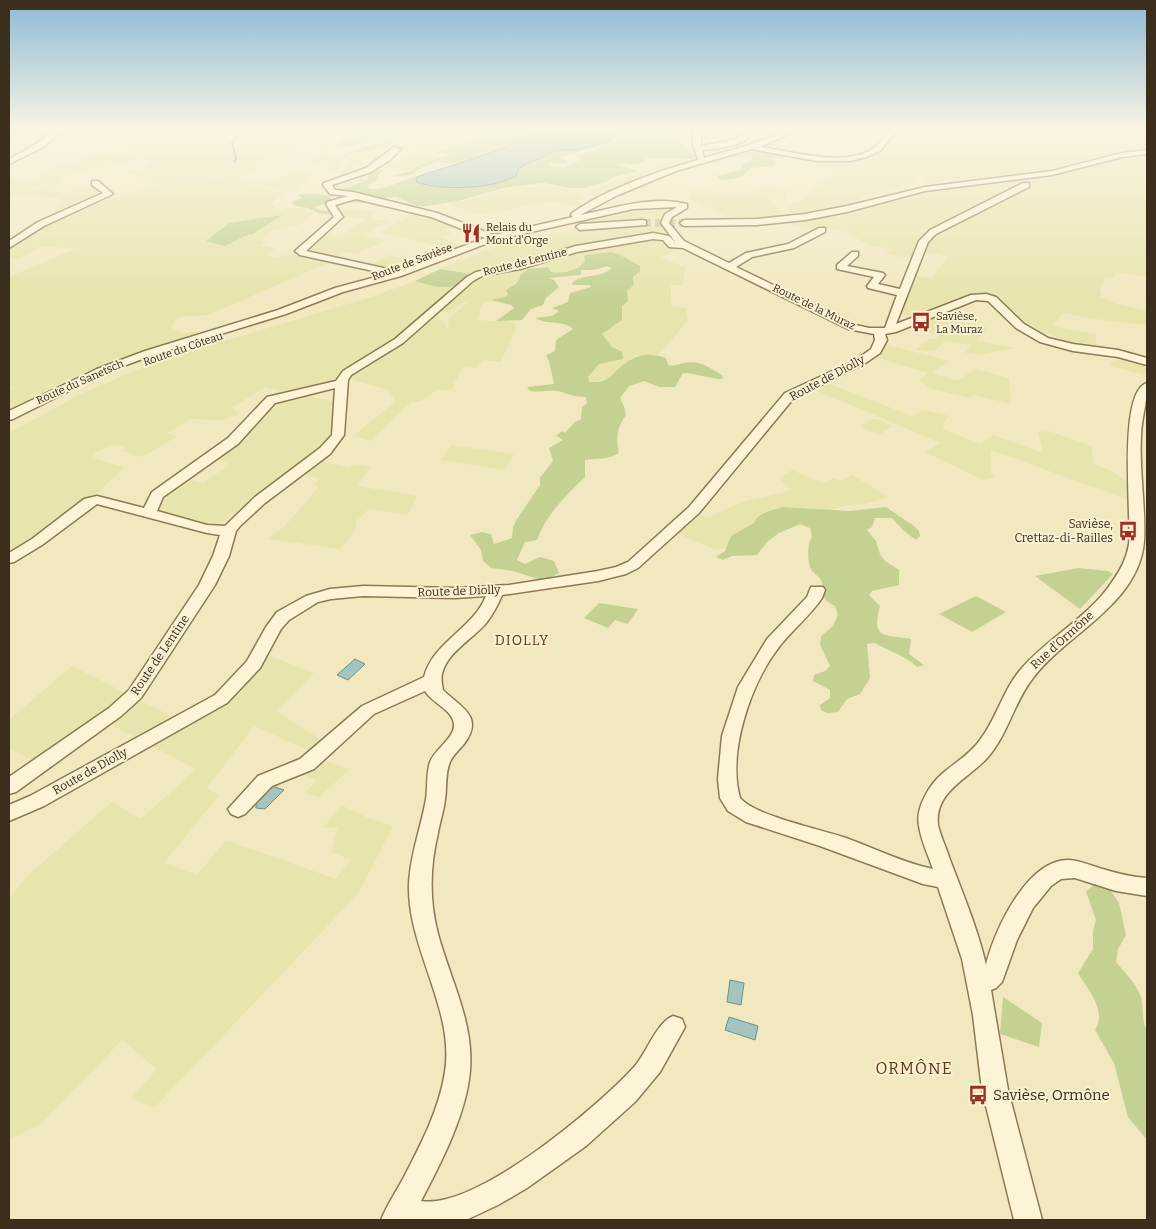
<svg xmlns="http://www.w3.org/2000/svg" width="1156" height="1229" font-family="Bitter,serif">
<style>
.farmland{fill:#e8e4ad;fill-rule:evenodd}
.green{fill:#c4d193}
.water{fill:#a4c4bd;stroke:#69938d}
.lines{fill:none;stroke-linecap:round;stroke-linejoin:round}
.stream{stroke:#69938d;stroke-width:2}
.minor-tunnel{stroke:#cdc39f;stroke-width:8;stroke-dasharray:8 4;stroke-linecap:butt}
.minor-casing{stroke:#8d7956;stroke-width:3}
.minor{fill:#fcf4d5;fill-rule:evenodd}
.labels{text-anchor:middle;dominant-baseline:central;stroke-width:4;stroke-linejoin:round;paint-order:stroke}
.far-poi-label{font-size:11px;fill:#3b2e1c;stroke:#f9f1d1;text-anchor:start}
.far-street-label{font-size:11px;fill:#3b2e1c;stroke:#f9f1d1}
.street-label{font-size:12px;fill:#3b2e1c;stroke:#f9f1d1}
.poi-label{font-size:12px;fill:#3b2e1c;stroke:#f9f1d1;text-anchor:end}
.neighbourhood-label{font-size:14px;letter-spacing:1px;fill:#6c3117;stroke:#f9f1d1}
.near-poi-label{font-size:15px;fill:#3b2e1c;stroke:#f9f1d1;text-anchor:start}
.near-neighbourhood-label{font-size:16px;letter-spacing:1px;fill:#6c3117;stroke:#f9f1d1}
</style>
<rect width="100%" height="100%" fill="#f2e8c0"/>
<!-- farmland -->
<g class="farmland">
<path d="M92,129H338L342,131L336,137V143L329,152L331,157L344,161V163L336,171H329L327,167L310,164V159L319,156L312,153L324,147L314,143L307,145L313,148L296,149L291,155L281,159H267L269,162L253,169L256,171L245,173L241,176L242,178L268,181L306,169L313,171V174L293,192L207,175L154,185L127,171L142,169L151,162L144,159L74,174L66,178L54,187L57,189L54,191L62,193L58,197L81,186L98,188L105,192L63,213L53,212L59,205L62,197L41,199L45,196L24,194L44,187L40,186L47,184L44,183L9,199V178L35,179L48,173L49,169L58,166L80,164L79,162L99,150L108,151L148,138L142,136L145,135L143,133L120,137H73Z"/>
<path d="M438,129H502L452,149L437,151L451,153L452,155L419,165L409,172L382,168L398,161L411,149L445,133L430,136L403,149H394L390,153H375V155L381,157L376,160L367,159L351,166L350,171L359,173L344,178L339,176L350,161H353L338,158L380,147L411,135Z"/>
<path d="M700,129H723L720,133L746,136L736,141L701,147Z"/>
<path d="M898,129H1147V134L1143,137L1147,139V147L1103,154L1079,164L1027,175L958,182L950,178L927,185L923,177H916V183L863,196L853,205L792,217L789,208L793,203L802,200L834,171L818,166L822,161L863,158Z"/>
<path d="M1147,153V275L1145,277L1117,272L1114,278L1105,277L1100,289L1101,297L1114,303L1147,311V325L1107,321L1063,313L1053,326L1096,334V348L1068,343L1049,334H1038L1022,322L999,298L991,295L976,293L919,317L899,314L915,275L931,278L948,257L925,252L927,240L933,235L984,208H990L986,206L1030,183L1012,185L1018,188L932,230L922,229L920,232L928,233L913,259L886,254L890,249L868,245L853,236L854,234L825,227L817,231L784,222L834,215L944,188L1068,172L1117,158Z"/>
<path d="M677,159L695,162L660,172L600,198L590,194L593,193L588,191Z"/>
<path d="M373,169L381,170L368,175V180L335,191L330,185Z"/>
<path d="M204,176L232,180L285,194L270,203L276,208H304L313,215L300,225L270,231L266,238L261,240L266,243L261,246L275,248L267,255L275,258L296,253L335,260L208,315L178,317L171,327L180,333L203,331L149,349L83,373L9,410V390L13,387L9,386V277L75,249L41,246L19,259L9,258V248L32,232L90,205L146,188ZM279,216L281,217L261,228L253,234L247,235L225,246L206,241L229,223Z"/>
<path d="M548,185L577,192L584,196L582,199L575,202L583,205L579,207L551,201L479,215L458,208L452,203L503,191Z"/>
<path d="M759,187L787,190L786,199L769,200L782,212L780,217L734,219L689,200L692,189L747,195Z"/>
<path d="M650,205L680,207L665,213L661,219L564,225Z"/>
<path d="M345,209L378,211L369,219L388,221L364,235L387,241L355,254L344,252L339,255L347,257L344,258L303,251L323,234L340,236L366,219L343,216L341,214Z"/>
<path d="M418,212L459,226L444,230L452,233L442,237L453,242L458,246L451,250L380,232Z"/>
<path d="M635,226H663L671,235L578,245L544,258L471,276V274L440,269L483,251L535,236L594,227Z"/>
<path d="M661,237L667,244L677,249L661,258L685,267L683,285H671V306L686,308L688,320L665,348L657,355H639L631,358L608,379L589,382L588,377L591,371L619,349L611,346L601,334L618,324L627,291L634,285L633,277L640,271L637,265L628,262L617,254L587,255L583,265L577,270L560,274L551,272L544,265L574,251Z"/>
<path d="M390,255L420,262L401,270L370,264Z"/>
<path d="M537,262L541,264L538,267L510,287L505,297L482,303L477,320L515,322L516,328L501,362L483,360L475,368L463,367L451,390H437L420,402H411L371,441L353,436L396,401L386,389L345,378L433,314L436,316L437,320L444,321L447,329L449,330L448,320L471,299L447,312L438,311L476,276Z"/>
<path d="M415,281L443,288L454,286L453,291L434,309L426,311L428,313L400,339L340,377L306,390L280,391L265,387L232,408L239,414L223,420L191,419L167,433L178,436L142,457L122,451L124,447L111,445L97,452L91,458L125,467L95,495L35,539L9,556V433L81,394L136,370L191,351L365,299Z"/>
<path d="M938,316L989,328L976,341L1014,348L980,355L965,353L971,345L945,341L935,351L915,350L929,339H936L938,335L910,329Z"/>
<path d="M884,344L950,361L932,373L958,381L975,369L1009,378L1011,404L973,395L969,398L929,388L920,380L928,373L874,357Z"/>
<path d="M1118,360L1137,362L1146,368V372L1144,375L1111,366V363Z"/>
<path d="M825,382L912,416L923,410L950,416L945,421L943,429L980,444L993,435L1043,453L1038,432L1049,431L1092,446L1093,464L1110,470L1130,484L1131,501L991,450L990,472L995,477L983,480L925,452L941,443L810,388Z"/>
<path d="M305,395L335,402L334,432L327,443L304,463L256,495L222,523L211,525L153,509L157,499L185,479L203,483L229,465L216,457L277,401Z"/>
<path d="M877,419L892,426L879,435L861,427L869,420Z"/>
<path d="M451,445L514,454L505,470L441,460Z"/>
<path d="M321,461L348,468L356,464L371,467L357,486L417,496L408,515L369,509L357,520L355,531L340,549L268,539L285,526L318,488L315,484L320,479L305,474Z"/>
<path d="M792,470L822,483L834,478L840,481L852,475L889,497L865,504L845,505L830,511L807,508L782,507L771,512H763L757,517L755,523L731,536L727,548L716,550L678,534L697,514L707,518L742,502L792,490L779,479Z"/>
<path d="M268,655L314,673L276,711L320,739L310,751L254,726L207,788L219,795L164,863L197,875L226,840L336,879L351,860L331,852L338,827L323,828L341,805L366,817L393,826L358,894L154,1108L131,1098L157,1069L122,1040L42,1123L9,1140V899L28,875L112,802L141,819L196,769L98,718L35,762L9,748V720L72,666L187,724L235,693Z"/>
<path d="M320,759L350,769L319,797L305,793L317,780L300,774Z"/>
</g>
<!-- green -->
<g class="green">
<path d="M376,129H438L411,135L380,147L338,158L356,150L409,133L395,132L378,140L367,141L354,146L337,147L340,140Z"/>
<path d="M502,129H545L517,143L470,160L459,163L438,162L422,167L412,175L387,177L411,171L419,165L452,154L451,153H434L452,149Z"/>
<path d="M644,129H679L681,132L676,134L681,143L695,157L692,159L647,158C637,168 628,162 615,164L638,171L613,177L606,182L584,188H569L545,183L526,185L503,188L458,201L426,206H418L396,197L386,198L377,204L347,202L343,205H334L329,202L314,207L317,209L335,213C322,217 317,212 307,208C301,206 296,208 291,203L300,199L301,197L297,195C307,193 319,194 329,196L333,202L357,199L334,192L368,180V175L381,170L384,171L378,173V179L367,186L369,189C388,191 403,178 422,175L417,177L427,186H464L516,176L518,169L524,165L558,150H576L610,142L561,157L570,162C563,166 556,161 549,164L550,166L564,168L580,160L581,158L579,155L598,149Z"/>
<path d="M748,150L770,151L772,154L796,155L802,157L770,158L776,163L774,166L751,168L742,177L725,180L720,179L717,176L742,169V164L750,162L754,156L727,158L714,163H704Z"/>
<path d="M283,215L253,234L247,235L225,246L206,241L229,223Z"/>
<path d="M611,252C619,253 632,262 640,266V271L633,277L634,285L627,291L628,301L622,306V320L602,334L611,346L622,352L623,359L599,364L588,377L589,382C595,382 600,382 605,380C610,378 613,374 617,370C633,356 644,351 666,358L668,365C674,367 678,364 684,363C700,360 710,368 723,376L722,379C708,379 697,373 683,373L675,387H659L644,381L629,386L620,398L624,406L626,415C616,429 616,438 619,453C609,460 597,458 585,460V477C566,495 546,515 537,540L525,542L517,560L525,564L540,557L554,561L559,573L544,581L513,571L491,568L483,561L481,550L470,535L482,532L491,534L494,544L512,538L513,527L517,519L540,485V478L553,461L549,448L563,440L556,436L562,431L565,433L575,422L581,419L582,407L587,403L586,397C575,397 568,394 558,391C550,389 539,393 530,391L527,387L554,384L549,361L546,355L555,351L556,340L573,329C563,319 548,326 535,318L552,316L559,311L552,308L568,302L570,293L591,287L590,285H573L572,283C583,273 600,279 612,268L607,266L594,270H581V274L579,275L549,278L554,280L559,287L546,298L543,305L531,309L522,320L496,321L514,308L511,305L491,300L505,297L508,294L506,290L516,284L520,278V275L529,269L548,267L551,272C563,274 579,271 585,261L584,257L587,255Z"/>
<path d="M440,269L471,274C454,294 437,287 415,281Z"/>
<path d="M782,507L850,511L886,507L914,526L919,531L920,536L916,540L904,531L892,518H875L872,527L867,530L876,541L880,554L885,561L899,570V585L872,591L869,595L880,606C871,640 884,634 911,639L909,654L924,665L917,667C907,656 888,651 875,643L867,644L870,678L860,694L847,699L838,712L827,713L821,710L820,705L830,698V690L813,681L814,675L825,671L830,666L820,645L821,636L833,626L838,615L835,606C817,597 827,594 821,580C819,577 815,574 812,571C807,563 807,545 812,537L810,528L800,524L779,533L768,541L757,555L732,556L723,560L716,557L725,551L731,536L754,523C759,511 771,512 782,507Z"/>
<path d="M1078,568L1108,571L1113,574L1080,609L1035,576Z"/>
<path d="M976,596L1006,612L972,632L939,614Z"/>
<path d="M599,603L638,609L628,624L615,620L608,628L584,618Z"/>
<path d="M1096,883L1110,889L1119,903L1126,935L1118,949L1116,962C1125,973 1136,983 1141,997C1144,1009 1141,1020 1147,1031V1140L1128,1117L1114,1063L1095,1030C1108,1011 1087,989 1078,973L1093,949V931L1096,920L1086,891Z"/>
<path d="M1003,997L1042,1023L1039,1047L1000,1034Z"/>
</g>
<!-- water -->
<g class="water">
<path d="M545,129L629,130C623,133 612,136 609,142L576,150H558L524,165L518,169L516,176C493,189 441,191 416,182L417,177L422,175L470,160L517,143Z"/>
<path d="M355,659L365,664L348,680L337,675Z"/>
<path d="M272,786L284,790L265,809L256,808V801Z"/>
<path d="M730,980L744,983L741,1005L727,1002Z"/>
<path d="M729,1017L758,1026L755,1040L725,1030Z"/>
</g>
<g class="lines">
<!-- stream -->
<path class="stream" d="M234,162L236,158L232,142L237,135L238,129"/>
<!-- minor-tunnel -->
<path class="minor-tunnel" d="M643,223H684"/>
<defs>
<g id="minor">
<path d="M26,129L17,133L13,131L16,129Z"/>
<path d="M53,129H61V132L42,148L9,164V159L36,144L53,131Z"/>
<path d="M693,129H701V146L734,140L750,129H757C744,147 723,148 702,150L704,158L749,145L792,129H801L760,147C792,151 847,169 875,147C881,142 885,134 891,129H898L880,151L867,157L849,161H817L751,149L676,171L618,195L580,215C615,208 652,195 687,204V208L672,217L669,223L684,241L729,263L746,253L788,244L819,228H825V232L794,248L752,257L736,267L856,325L869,328H885L897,295L868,288L867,286L874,277L837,269V265L852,252H858V256L847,266L883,273L885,275L878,284L900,289L919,241L930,230L1023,183H1029V187L936,234L928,242L896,324L971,295L986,294L996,297L1024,324L1048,338L1073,344L1118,350L1147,358V365L1118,357L1073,351L1040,342L1016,328L988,301L976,300L896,332L885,334L887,340L880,353L864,364L793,399L699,513L638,568L626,574L598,581L502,595C498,605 493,614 487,622C473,639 447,652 442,674C441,679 442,685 443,690C460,707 485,716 464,744C459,750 453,755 450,762C445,773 447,787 445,799C444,810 440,821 438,833C430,866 429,900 438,934C450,979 474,1022 470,1070C467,1113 441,1163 421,1201C476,1210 599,1106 635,1066C647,1052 657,1022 673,1016L682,1019L685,1027L660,1072L635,1102L586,1146L527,1188L498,1205L466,1220H381C387,1205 396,1192 404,1177C421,1144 439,1110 445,1072C455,1009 407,948 409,884C410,855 421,828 426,799C428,787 426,774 430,762C435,749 455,738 454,724C453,710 432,703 425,691L374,714L314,769L272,786L245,814L238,817L231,814L228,809L258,776L300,759L362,706L424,677C433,642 473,629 486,596L455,598L363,596L331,599L318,602L289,620L281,629L260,668L227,703L44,806L9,821V805L30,796L215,695L247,661L266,627L277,612L306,596L330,589L363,586L455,588L509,585L598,571L616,567L628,562L689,507L785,393L856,360L871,349L875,340L874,334L848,329L683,248L669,247L663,240L653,239L577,252L520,269L482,276L473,281L403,343L351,375L348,380L344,435L330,454L265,503L240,526L236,531L229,556L215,585L141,698L121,716L16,792L9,794V777L109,708L129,690L199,585L213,556L220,535L207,533L97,504L42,545L14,562L9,563V553L32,539L84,499L97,496L144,508L152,492L228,438L267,397L336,381L343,371L395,339L467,277L476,272L515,264L576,246L653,233L669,236L676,243L661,223L665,214L677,207L633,209L496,240L401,276L343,292L286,314L153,355L105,373L13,419L9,420V411L97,369L145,351L278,310L335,288L387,274L300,255L295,251L334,217L326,204L327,202L348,196L330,194L323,185L324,183L366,168L394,147L401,149L390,160L371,172L332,185L335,190L353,192L437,213L494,235L573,217L571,215L572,213C609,188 655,172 698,160L693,144ZM356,199L431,217L485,238L397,271L306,251L343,217L335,205ZM335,388L332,435L320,448L255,497L225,526L207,525L157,511L163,497L238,444L275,403Z"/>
<path d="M1147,150V154L1122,157L1052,175L925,191L847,212L805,220L757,225L684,226L680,223L684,220L757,219L805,214L847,206L925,187L1052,171L1122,153Z"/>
<path d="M92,181H98L113,194L44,226L9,248V241L38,222L103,193L92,185Z"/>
<path d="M643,220L646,221V225L580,230L576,227L580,224Z"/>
<path d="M1147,383C1148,401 1141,419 1141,437C1139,472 1146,507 1144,542C1138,605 1066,634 1033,678C1014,702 1008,734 988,757C970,778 934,791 938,825C940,835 946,847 949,857C962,892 978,929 986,965C994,931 1027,859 1069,860C1082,861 1094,867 1106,870C1119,874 1133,877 1147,878V896L1116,891L1075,878L1061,879L1051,886L1033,908L1017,940L1002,982L996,988L991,990L1008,1090L1042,1220H1014L982,1090L973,1015L962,959L938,887L923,884L820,846L746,822L728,811L720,798L718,779L722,736L738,687L767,639L807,597L811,587H823L825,590L822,598C810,616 792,630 779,647C751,683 727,752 740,798C757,817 820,829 846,838C874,848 903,863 933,869C928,855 921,840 919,826C915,808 930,784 943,773C956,762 970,754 980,740C997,718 1003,689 1022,668C1049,637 1089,617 1112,582C1120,571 1127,558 1129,544C1132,518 1117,391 1147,383Z"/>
</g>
</defs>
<!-- minor casing -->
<use href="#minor" class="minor-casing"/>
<!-- minor -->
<use href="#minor" class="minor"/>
</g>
<!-- sky -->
<linearGradient id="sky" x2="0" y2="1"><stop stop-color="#8dbad7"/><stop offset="0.43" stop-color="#f9f5e3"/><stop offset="1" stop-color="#f9f5e3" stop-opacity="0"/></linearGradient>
<rect width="1156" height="301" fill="url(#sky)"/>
<!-- icons -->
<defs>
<symbol id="restaurant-bare" viewBox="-9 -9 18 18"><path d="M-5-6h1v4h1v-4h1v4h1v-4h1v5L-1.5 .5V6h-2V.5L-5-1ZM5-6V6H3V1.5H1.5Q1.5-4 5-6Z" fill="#a22c20" stroke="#f9f1d1" stroke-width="2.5" paint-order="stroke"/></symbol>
<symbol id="bus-bare" viewBox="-9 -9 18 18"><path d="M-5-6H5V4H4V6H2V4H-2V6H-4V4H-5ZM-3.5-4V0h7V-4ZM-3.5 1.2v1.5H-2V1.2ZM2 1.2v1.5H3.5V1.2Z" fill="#a22c20" stroke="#f9f1d1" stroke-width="2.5" paint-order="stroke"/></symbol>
</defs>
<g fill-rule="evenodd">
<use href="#restaurant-bare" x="457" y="219" width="28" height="28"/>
<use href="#bus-bare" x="907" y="308" width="28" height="28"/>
<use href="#bus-bare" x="1114" y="517" width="28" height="28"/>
<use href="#bus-bare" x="964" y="1081" width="28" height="28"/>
</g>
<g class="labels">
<!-- far-poi labels -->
<g class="far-poi-label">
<text x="486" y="227">Relais du<tspan x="486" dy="13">Mont d'Orge</tspan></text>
<text x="936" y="316">Savièse,<tspan x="936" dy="13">La Muraz</tspan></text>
</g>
<!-- far-street labels -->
<g class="far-street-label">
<text transform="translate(412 262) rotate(-21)">Route de Savièse</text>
<text transform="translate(525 262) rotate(-14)">Route de Lentine</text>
<text transform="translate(814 307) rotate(26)">Route de la Muraz</text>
<text transform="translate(183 349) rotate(-19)">Route du Côteau</text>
<text transform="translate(80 382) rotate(-24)">Route du Sanetsch</text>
</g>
<!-- street labels -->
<g class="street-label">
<text transform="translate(827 378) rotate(-28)">Route de Diolly</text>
<text transform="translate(459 591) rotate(-2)">Route de Diolly</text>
<text transform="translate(1062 640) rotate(-42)">Rue d'Ormône</text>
<text transform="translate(160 655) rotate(-56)">Route de Lentine</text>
<text transform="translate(90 771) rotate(-29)">Route de Diolly</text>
</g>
<!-- poi labels -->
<g class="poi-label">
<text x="1113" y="524">Savièse,<tspan x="1113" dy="14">Crettaz-di-Railles</tspan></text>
</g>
<!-- neighbourhood labels -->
<g class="neighbourhood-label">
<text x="522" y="640">DIOLLY</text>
</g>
<!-- near-poi labels -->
<g class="near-poi-label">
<text x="993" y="1095">Savièse, Ormône</text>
</g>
<!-- near-neighbourhood labels -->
<g class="near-neighbourhood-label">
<text x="914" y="1068">ORMÔNE</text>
</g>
</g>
<!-- border -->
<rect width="1156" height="1229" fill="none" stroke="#3b2e1c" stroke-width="20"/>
</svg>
